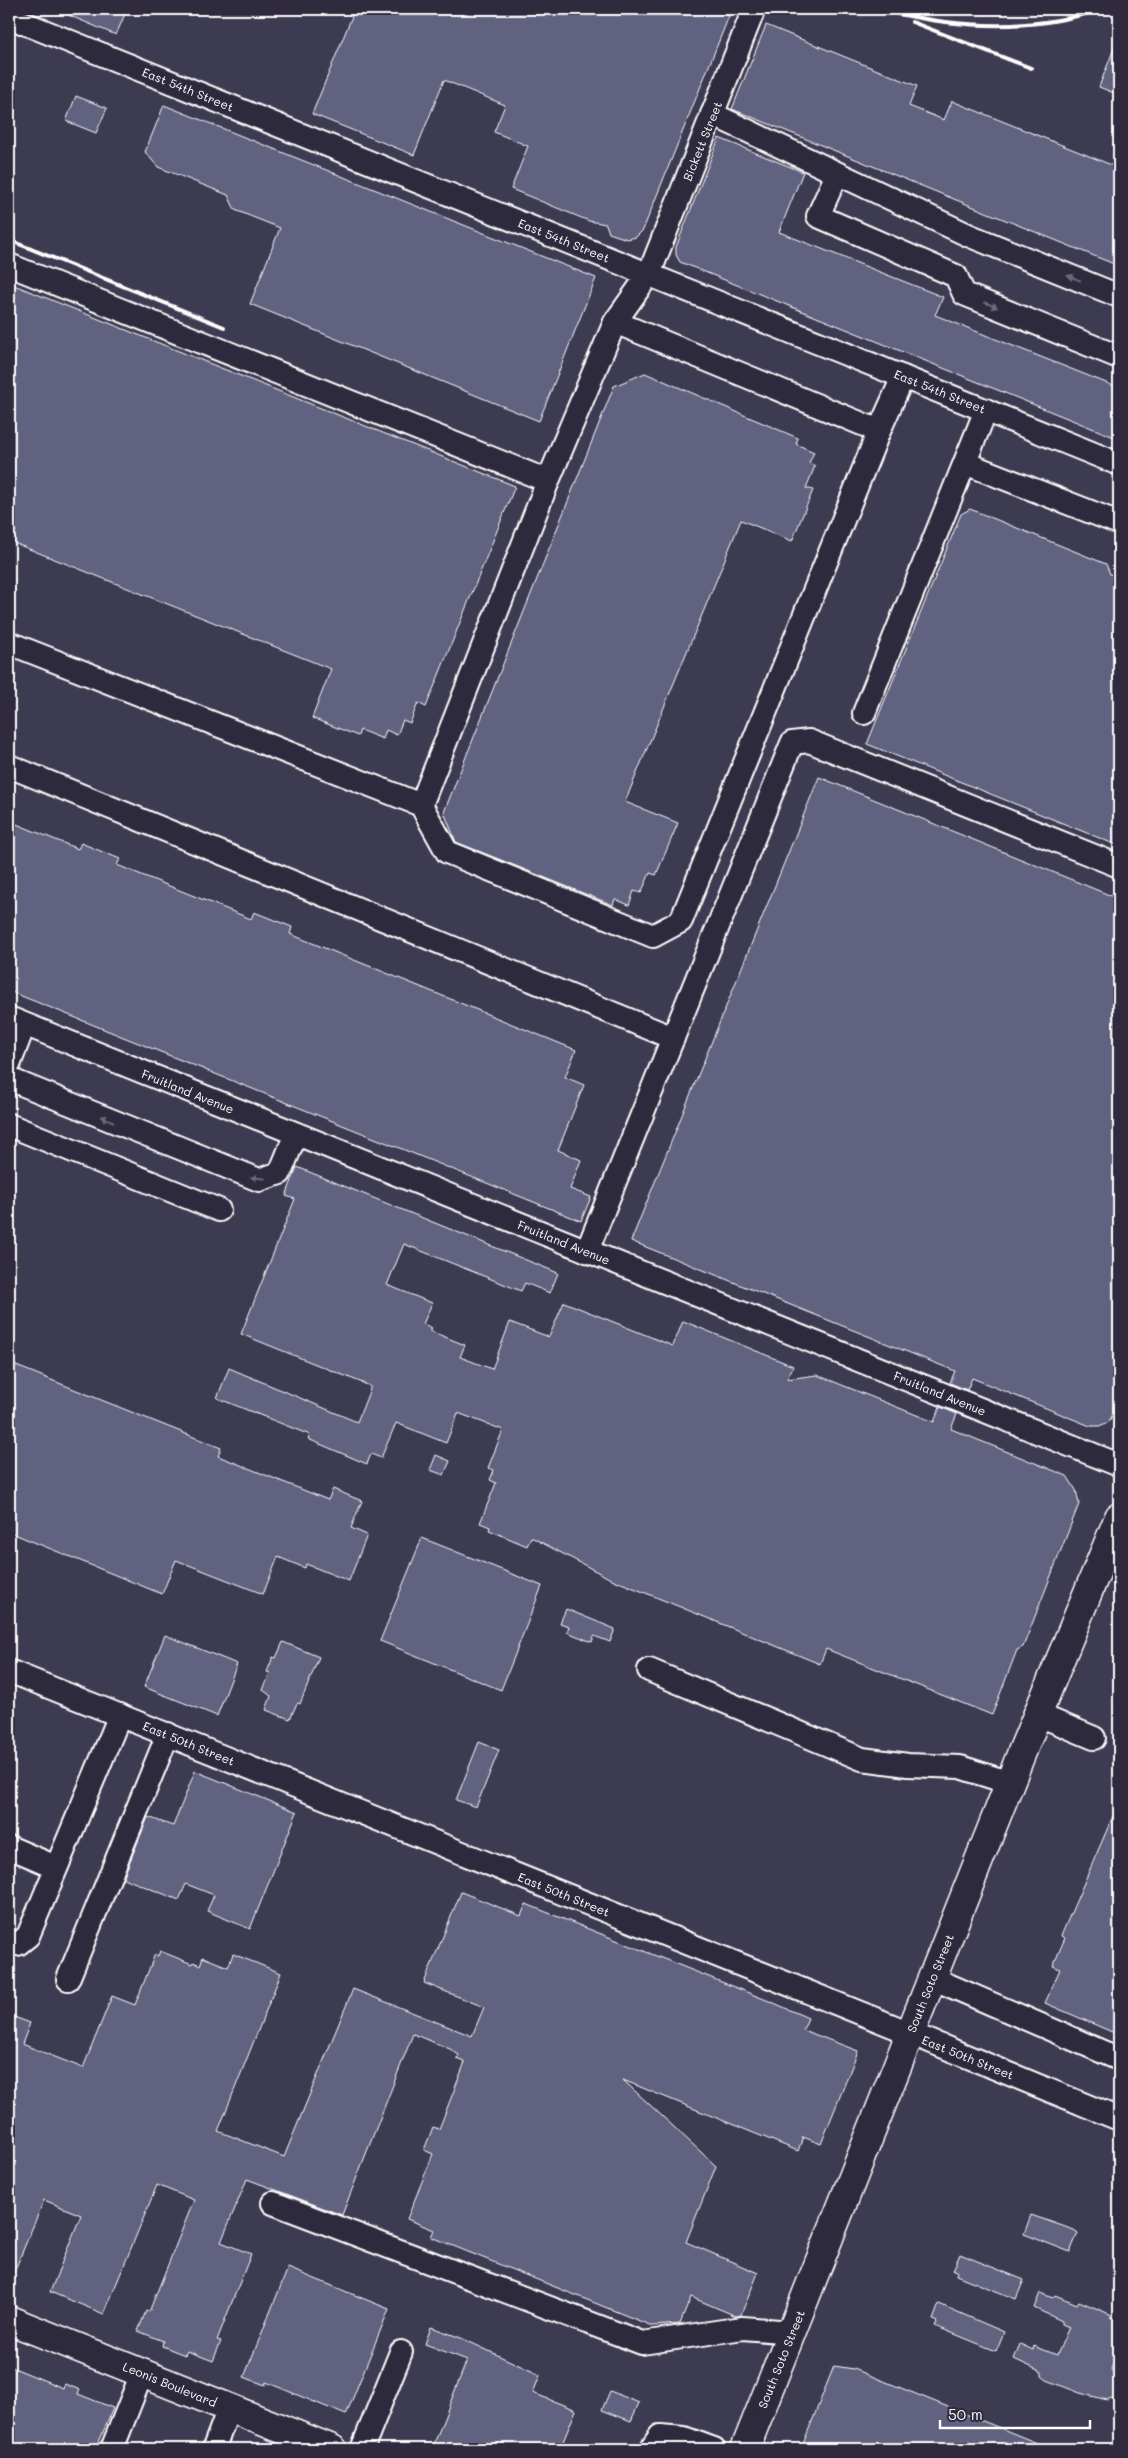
<svg xmlns="http://www.w3.org/2000/svg" width="1128" height="2458" font-family="Mali,sans-serif">
<style>
.built{fill:#3e3b51}
.building{fill:#606280;stroke:#fff}
.lines{fill:none;stroke-linecap:round;stroke-linejoin:round}
.minor-casing{stroke:#fff;stroke-width:26}
.major-casing{stroke:#fff;stroke-width:31}
.minor{stroke:#2f2a3d;stroke-width:22}
.major{stroke:#2f2a3d;stroke-width:28}
.rail{stroke:#fff;stroke-width:4}
.oneway{fill:#6d6a77}
.labels{text-anchor:middle;dominant-baseline:central;stroke-width:5;stroke-linejoin:round;paint-order:stroke}
.street-label{font-size:12px;fill:#fff;stroke:#2f2a3d}
</style>
<rect width="100%" height="100%" fill="#2f2a3d"/>
<filter id="ink" filterUnits="userSpaceOnUse"><feTurbulence type="fractalNoise" baseFrequency=".02" numOctaves="2"/><feDisplacementMap in="SourceGraphic" scale="10" xChannelSelector="R" yChannelSelector="G"/><feConvolveMatrix kernelMatrix="1 2 1 2 8 2 1 2 1" color-interpolation-filters="sRGB"/></filter>
<g filter="url(#ink)">
<!-- built -->
<rect class="built" x="9" y="9" width="1110" height="2440"/>
<!-- building -->
<g class="building">
<path d="M54,9H127L116,35Z"/>
<path d="M355,9H710L729,16L643,230L636,237L627,239L609,233L606,224L589,221L511,189L528,146L494,132L505,105L444,80L414,155L312,114Z"/>
<path d="M766,25L917,86L909,106L944,120L952,101L1119,168V266L732,109Z"/>
<path d="M1118,38H1119V95L1099,87Z"/>
<path d="M76,96L107,108L96,133L66,121Z"/>
<path d="M164,105L596,278L539,421L250,304L280,228L235,210L228,195L158,167L145,152Z"/>
<path d="M719,138L803,172L779,232L943,297L935,315L1119,388V439L680,262L676,255V247Z"/>
<path d="M9,283L515,486L426,707L418,703L410,723L403,720L397,735L386,730L383,739L360,730L358,736L312,718L331,669L9,541Z"/>
<path d="M645,373L798,438L796,444L814,452L809,463L815,466L806,488L813,490L792,541L741,520L625,802L678,823L656,875L650,873L641,893L634,891L629,905L615,899L613,905L456,842L444,812L614,386Z"/>
<path d="M970,509L1106,564L1110,574L1119,577V846L867,744L961,514Z"/>
<path d="M819,777L1119,899V1401L1109,1422L1099,1426H1090L972,1378L967,1390L950,1383L955,1371L631,1241Z"/>
<path d="M9,821L78,849L81,843L120,859L117,865L251,919L254,912L292,927L290,934L576,1050L565,1077L584,1085L558,1150L581,1160L570,1189L591,1197L581,1221L9,991Z"/>
<path d="M297,1167L558,1273L550,1293L525,1283L521,1291L404,1244L387,1285L432,1303L423,1324L432,1328L430,1331L465,1345L460,1357L492,1369L510,1322L549,1337L564,1302L673,1346L683,1321L793,1366L787,1379L817,1375L934,1422L940,1407L957,1414L951,1429L1067,1476L1076,1490L1079,1504L1023,1647L1017,1650L992,1715L826,1649L820,1664L609,1578L531,1537L527,1546L489,1530L490,1527L480,1523L496,1483L490,1480L494,1470L488,1468L503,1430L458,1413L446,1443L396,1423L381,1458L371,1454L367,1464L308,1439L310,1435L217,1398L229,1368L357,1422L370,1389V1386L241,1334L295,1199L286,1196Z"/>
<path d="M9,1363L221,1448L218,1456L328,1500L333,1489L362,1501L351,1528L367,1535L349,1581L306,1564L305,1568L278,1557L263,1594L176,1560L162,1594L9,1532Z"/>
<path d="M436,1455L450,1461L444,1475L430,1470Z"/>
<path d="M422,1538L542,1586L501,1690L380,1641Z"/>
<path d="M566,1609L615,1629L610,1642L594,1636L592,1642L567,1632L569,1626L560,1623Z"/>
<path d="M165,1635L237,1664L217,1716L144,1687Z"/>
<path d="M283,1642L319,1657L300,1704L297,1703L290,1719L266,1710L271,1696L263,1690L270,1673L267,1672L273,1657L276,1658Z"/>
<path d="M479,1742L499,1750L476,1807L456,1800Z"/>
<path d="M195,1771L297,1812L250,1929L207,1911L214,1895L186,1884L179,1900L123,1878L148,1817L173,1826Z"/>
<path d="M1119,1802V2035L1045,2003L1060,1969L1053,1966L1065,1938L1061,1936Z"/>
<path d="M461,1892L521,1916L526,1904L774,2003L808,2018L803,2030L858,2051L821,2144L803,2137L798,2151L623,2080L716,2166L686,2242L758,2273L741,2315L736,2316L691,2297L680,2324L652,2326L431,2237L434,2230L407,2219L433,2154L424,2150L433,2127L439,2129L465,2062L457,2059L459,2055L450,2049L413,2034L342,2215L247,2179L221,2242L251,2254L217,2340L221,2341L213,2361L187,2351L185,2355L162,2346L163,2341L138,2331L146,2311L149,2312L194,2200L157,2185L104,2314L50,2292L81,2215L44,2200L9,2284V2015L30,2023L22,2044L83,2068L112,1996L135,2005L155,1954L158,1956L160,1951L192,1964L193,1962L200,1965L203,1957L228,1967L233,1954L281,1973L218,2131L284,2157L353,1989L472,2036L484,2007L424,1983Z"/>
<path d="M1031,2215L1074,2230L1078,2233L1070,2252L1024,2234Z"/>
<path d="M960,2254L1024,2280L1016,2299L956,2275L957,2271L953,2270Z"/>
<path d="M288,2268L389,2309L346,2415L266,2382L265,2385L244,2377Z"/>
<path d="M1040,2293L1053,2298L1055,2295L1077,2304L1079,2301L1112,2315L1111,2317L1119,2321V2349L1111,2369L1119,2388L1116,2396L1107,2400L1080,2393L1047,2380L1042,2376V2372L1014,2359L1020,2344L1033,2350L1034,2346L1057,2355L1069,2327L1062,2324V2321L1034,2308Z"/>
<path d="M939,2304L1004,2332L996,2351L935,2326L937,2322L933,2320Z"/>
<path d="M431,2327L461,2338L540,2375L533,2393L576,2410L560,2449H432L467,2360L425,2344Z"/>
<path d="M9,2366L63,2388L65,2384L80,2390L78,2394L113,2408L96,2449H9Z"/>
<path d="M834,2366L854,2369L1052,2449H801Z"/>
<path d="M610,2391L639,2403L631,2421L602,2410Z"/>
</g>
<g class="lines">
<defs>
<g id="minor">
<path d="M9,17L1119,464"/>
<path d="M712,114L968,235L1119,296"/>
<path d="M837,174L818,216L956,276L964,294L1119,357"/>
<path d="M9,265L548,481"/>
<path d="M615,322L879,431L903,377"/>
<path d="M965,463L1119,523"/>
<path d="M9,643L421,805L447,852L653,936L681,921L879,431"/>
<path d="M864,713L986,410"/>
<path d="M9,766L673,1038"/>
<path d="M421,805L548,481L615,322L649,274L754,9"/>
<path d="M9,1018L1119,1465"/>
<path d="M9,1065L24,1025"/>
<path d="M9,1079L259,1180L280,1173L296,1134"/>
<path d="M9,1125L219,1210"/>
<path d="M587,1251L792,743L809,741L1119,866"/>
<path d="M649,1670L862,1759L908,1765L960,1767L1010,1783"/>
<path d="M9,1671L910,2033L1119,2119"/>
<path d="M1039,1715L1094,1738"/>
<path d="M9,1847L56,1867"/>
<path d="M9,1943L18,1944L28,1936L120,1715"/>
<path d="M932,1978L1119,2059"/>
<path d="M68,1979L168,1734"/>
<path d="M273,2203L642,2343L743,2328L791,2332"/>
<path d="M112,2449L142,2373"/>
<path d="M218,2449L214,2448L229,2408"/>
<path d="M362,2449L401,2352"/>
<path d="M651,2449L660,2436L684,2438L714,2449"/>
</g>
<g id="major">
<path d="M9,2320L332,2449"/>
<path d="M745,2449L1022,1752L1119,1517"/>
</g>
</defs>
<!-- minor casing -->
<use href="#minor" class="minor-casing"/>
<!-- major casing -->
<use href="#major" class="major-casing"/>
<!-- minor -->
<use href="#minor" class="minor"/>
<!-- major -->
<use href="#major" class="major"/>
<!-- rail -->
<g class="rail">
<path d="M886,11C957,28 1031,33 1101,9"/>
<path d="M912,22L1031,68"/>
<path d="M9,240L224,327"/>
</g>
</g>
<!-- one-way arrows -->
<defs><path id="oneway-solid" d="M-6-.8H1V-3.2L6.5 0L1 3.2V.8H-6Z" transform="scale(1.25)"/></defs>
<g class="oneway">
<use href="#oneway-solid" transform="translate(1074 278) rotate(-158)"/>
<use href="#oneway-solid" transform="translate(991 305) rotate(22)"/>
<use href="#oneway-solid" transform="translate(107 1119) rotate(-158)"/>
<use href="#oneway-solid" transform="translate(258 1178) rotate(-174)"/>
</g>
</g>
<g class="labels">
<!-- street labels -->
<g class="street-label">
<text transform="translate(188 89) rotate(22)">East 54th Street</text>
<text transform="translate(702 141) rotate(-68)">Bickett Street</text>
<text transform="translate(564 240) rotate(22)">East 54th Street</text>
<text transform="translate(940 391) rotate(22)">East 54th Street</text>
<text transform="translate(188 1091) rotate(22)">Fruitland Avenue</text>
<text transform="translate(564 1242) rotate(22)">Fruitland Avenue</text>
<text transform="translate(940 1393) rotate(22)">Fruitland Avenue</text>
<text transform="translate(189 1743) rotate(22)">East 50th Street</text>
<text transform="translate(564 1894) rotate(22)">East 50th Street</text>
<text transform="translate(930 1983) rotate(-68)">South Soto Street</text>
<text transform="translate(968 2057) rotate(22)">East 50th Street</text>
<text transform="translate(781 2359) rotate(-68)">South Soto Street</text>
<text transform="translate(170 2384) rotate(22)">Leonis Boulevard</text>
</g>
</g>
<!-- margin -->
<rect width="1128" height="2458" fill="none" stroke="#2f2a3d" stroke-width="30"/>
<rect x="15" y="15" width="1098" height="2428" fill="none" stroke="#fff" stroke-width="2" filter="url(#ink)"/>
<!-- scale -->
<path d="M940 2420v8h150v-8" fill="none" stroke="#ffffff" stroke-width="2.5"/>
<text x="948" y="2420" font-size="15" fill="#ffffff" stroke="#2f2a3d" stroke-width="4" paint-order="stroke">50 m</text>
</svg>
